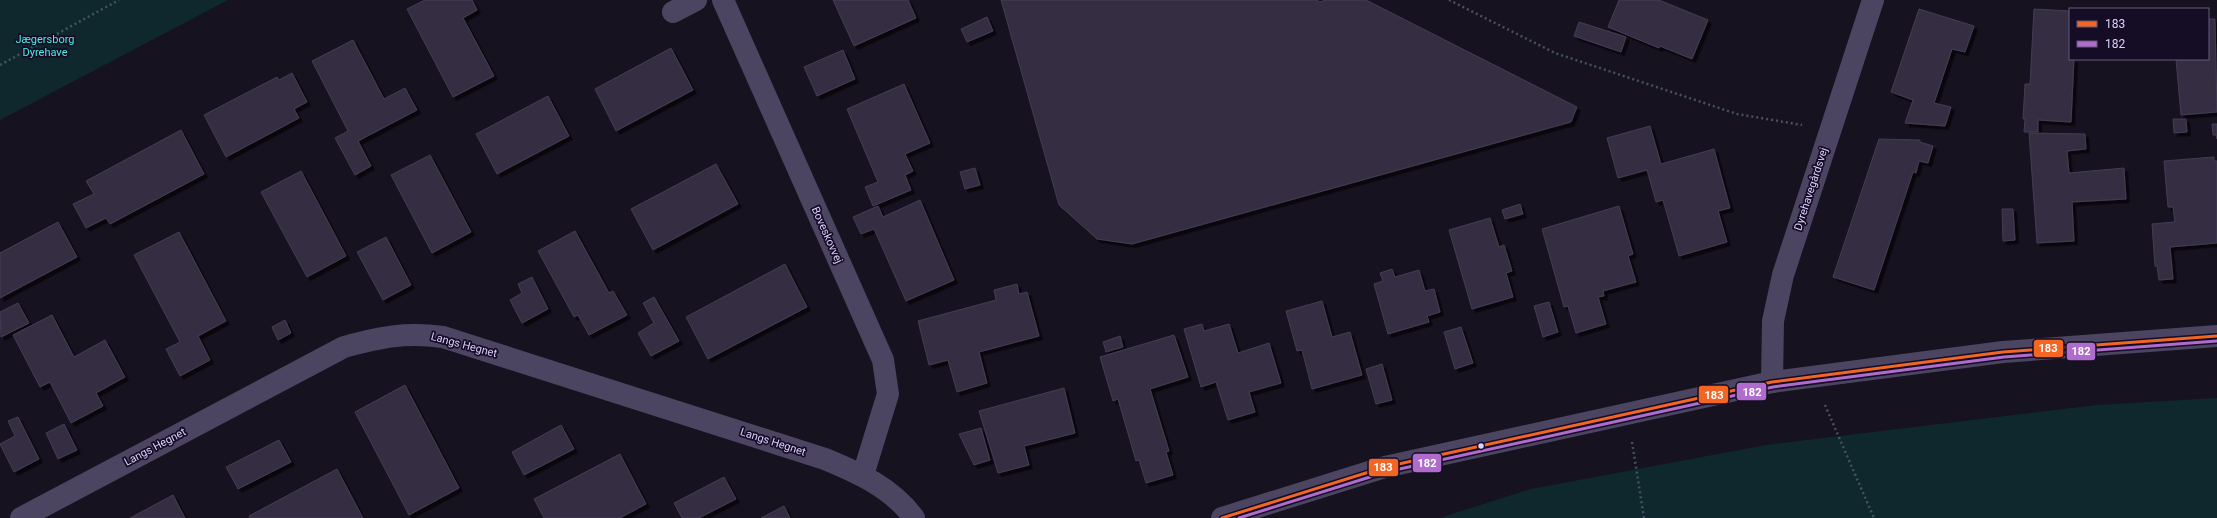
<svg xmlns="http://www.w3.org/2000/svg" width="2217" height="518" font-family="Roboto,sans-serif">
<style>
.green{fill:#0f282e}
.building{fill:#362f42;stroke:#443c54;filter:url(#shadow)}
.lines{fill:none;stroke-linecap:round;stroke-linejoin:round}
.path{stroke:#465163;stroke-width:2.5;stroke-dasharray:2 3;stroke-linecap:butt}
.minor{stroke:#4c4561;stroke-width:22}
.bus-1-casing{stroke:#150c25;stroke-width:6}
.bus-2-casing{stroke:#150c25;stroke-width:6}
.bus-1{stroke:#f26522;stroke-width:3}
.bus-2{stroke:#b06ccc;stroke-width:3}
.bus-dot{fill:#ded0ff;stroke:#150c25;stroke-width:1.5}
.labels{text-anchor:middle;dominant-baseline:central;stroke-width:3.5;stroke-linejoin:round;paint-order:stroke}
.park-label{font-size:11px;fill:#4fece1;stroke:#150c25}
.street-label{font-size:11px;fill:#ded0ff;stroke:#150c25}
.line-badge{stroke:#150c25;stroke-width:1.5}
.badge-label{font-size:11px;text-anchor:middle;font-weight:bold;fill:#fff}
</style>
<defs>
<filter id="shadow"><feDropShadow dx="3.5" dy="3.5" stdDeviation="0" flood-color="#0009"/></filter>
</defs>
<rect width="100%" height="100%" fill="#16121f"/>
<!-- green -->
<g class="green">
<path d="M0,0H228L0,120Z"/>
<path d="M2217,398V518H1439L1531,489L1766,445L2097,405Z"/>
</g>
<!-- building -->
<g class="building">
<path d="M425,0H472L477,10L463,18L494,76L453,97L407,9Z"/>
<path d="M833,0H908L916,18L854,46Z"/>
<path d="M1001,0H1316L1320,2L1325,0H1366L1577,107L1571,122L1132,244L1097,239L1059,205Z"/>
<path d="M1619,0H1659L1708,20L1692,59L1660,46L1659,48L1608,27Z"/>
<path d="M1919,9L1974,26L1965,52L1952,49L1934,103L1951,107L1945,126L1905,123L1913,100L1891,92Z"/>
<path d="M2034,9L2070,11V59H2074L2071,122L2038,120V132H2024L2025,119H2023L2025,84H2030Z"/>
<path d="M987,17L993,31L967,42L961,29Z"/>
<path d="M2208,19H2215L2217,112L2181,115L2176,59H2208Z"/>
<path d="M1579,22L1626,37L1621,52L1574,36Z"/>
<path d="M353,40L384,99L405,88L417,110L358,141L371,166L355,175L335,138L348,131L312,61Z"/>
<path d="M671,48L693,90L616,131L595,89Z"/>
<path d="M843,50L855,79L817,96L804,67Z"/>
<path d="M292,73L307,102L294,109L299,118L226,157L204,115L277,77L279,80Z"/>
<path d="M904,84L930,143L905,154L913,171L905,175L911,190L873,206L865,187L878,182L847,109Z"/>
<path d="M548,96L569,136L497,174L476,134Z"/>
<path d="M2173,119H2186L2187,132L2174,133Z"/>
<path d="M2212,124H2217V139L2216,135H2213Z"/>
<path d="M1650,126L1661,164L1714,149L1730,208L1718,211L1727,242L1679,256L1663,200L1656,202L1647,170L1618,178L1607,138Z"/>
<path d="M181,130L204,174L110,224L106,218L86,228L73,204L94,194L86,181Z"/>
<path d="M2029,133L2085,134L2086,149L2067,151L2069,173L2124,168L2126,199L2072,202L2074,241L2037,243Z"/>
<path d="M1879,139L1920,140V142L1933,146L1928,163L1919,161L1916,173L1913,172L1874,290L1833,277Z"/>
<path d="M430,155L471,232L432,253L391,175Z"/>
<path d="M2214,157V161H2217V243L2170,247L2173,279L2159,280L2157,266H2155L2152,224L2175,222L2173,207H2168L2164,161Z"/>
<path d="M716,164L738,204L653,250L631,209Z"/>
<path d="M975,168L980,185L965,189L960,172Z"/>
<path d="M301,171L346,256L307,277L261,192Z"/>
<path d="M920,200L954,280L906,301L874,229L861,234L853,217L878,206L883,217Z"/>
<path d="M1520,204L1523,214L1505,219L1502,210Z"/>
<path d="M1619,206L1633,254L1628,256L1636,282L1603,291L1604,296L1598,297L1606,324L1576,333L1568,306L1564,307L1542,229Z"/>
<path d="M2002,209H2013L2015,240L2003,241Z"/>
<path d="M1490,218L1499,247L1504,245L1512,271L1506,273L1513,297L1472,309L1449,230Z"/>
<path d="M58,222L77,257L0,298V253Z"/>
<path d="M575,231L609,293L613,291L627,315L589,335L578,315L574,317L538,251Z"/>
<path d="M179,232L226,321L198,336L210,360L180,376L166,349L180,342L134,255Z"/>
<path d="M386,237L411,285L383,300L357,252Z"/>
<path d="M785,264L807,307L708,359L686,317Z"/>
<path d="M1392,269L1395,277L1419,270L1425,291L1434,289L1440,312L1427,316L1429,322L1388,334L1374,284L1383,281L1380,273Z"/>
<path d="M532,277L548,309L522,323L510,300L522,293L518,284Z"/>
<path d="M1017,284L1019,294L1027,292L1039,336L979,352L987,383L957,392L948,360L929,365L918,321L996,300L994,290Z"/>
<path d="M654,297L679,341L651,356L638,333L654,323L643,303Z"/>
<path d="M1322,301L1332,337L1350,332L1362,375L1312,389L1302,350L1297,351L1286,311Z"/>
<path d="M1549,302L1558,332L1543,337L1534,306Z"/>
<path d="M18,303L29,323L1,337L0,312Z"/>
<path d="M52,315L74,357L105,340L125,377L96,393L103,406L71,423L50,382L40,387L13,335Z"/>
<path d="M285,320L291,333L278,340L272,327Z"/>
<path d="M1202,324L1204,331L1229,324L1238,353L1269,343L1281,383L1249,392L1255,412L1228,420L1216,382L1201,387L1184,329Z"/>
<path d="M1461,327L1473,363L1455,369L1444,332Z"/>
<path d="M1174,335L1188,377L1150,389L1169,451L1166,452L1173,475L1146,483L1139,460L1136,461L1118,399L1113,401L1100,357Z"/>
<path d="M1120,336L1123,347L1106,352L1103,342Z"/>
<path d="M1382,364L1392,400L1376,404L1366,369Z"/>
<path d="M405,385L459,488L409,515L355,412Z"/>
<path d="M1064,388L1075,433L1024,446L1029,465L998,473L979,411Z"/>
<path d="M18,417L39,459L14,472L0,444L15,436L8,421Z"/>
<path d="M64,424L77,450L58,459L46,433Z"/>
<path d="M561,425L574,449L524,475L512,452Z"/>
<path d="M981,428L990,460L974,465L959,434Z"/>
<path d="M279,440L291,462L238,489L226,467Z"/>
<path d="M620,454L646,504L620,518H544L534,499Z"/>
<path d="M337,469L363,518H250L249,516Z"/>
<path d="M724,477L736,499L699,518H682L674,503Z"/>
<path d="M173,495L185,518H130Z"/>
<path d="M784,506L790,518H761Z"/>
</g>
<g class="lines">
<!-- path -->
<g class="path">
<path d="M1449,0L1555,53L1737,114L1802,125"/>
<path d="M0,65L119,0"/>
<path d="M1825,405L1874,518"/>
<path d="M1632,442L1644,518"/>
</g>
<!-- minor -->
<g class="minor">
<path d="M723,0L883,360L888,394L863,475"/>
<path d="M673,12L696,0"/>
<path d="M1772,382L1773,321L1783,275L1873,0"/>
<path d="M21,518L344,347C381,337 405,332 443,337L825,459C859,473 892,488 914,518"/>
<path d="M1222,518L1385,467L1772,382L2003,352L2217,336"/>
</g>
<defs>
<path id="bus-1" d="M1222,518L1385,467L1772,382L2003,352L2217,336"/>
<path id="bus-2" d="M1239,518L1386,472L1773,387L2004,357L2217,341"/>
</defs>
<!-- bus-1 casing -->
<use href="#bus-1" class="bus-1-casing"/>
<!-- bus-2 casing -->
<use href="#bus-2" class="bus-2-casing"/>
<!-- bus-1 -->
<use href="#bus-1" class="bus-1"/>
<!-- bus-2 -->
<use href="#bus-2" class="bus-2"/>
</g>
<!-- markers -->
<circle class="bus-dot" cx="1481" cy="446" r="3.5"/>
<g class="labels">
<!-- park labels -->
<g class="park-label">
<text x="45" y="39">Jægersborg<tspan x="45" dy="13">Dyrehave</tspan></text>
</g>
<!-- street labels -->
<g class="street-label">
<text transform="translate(1811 189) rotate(-72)">Dyrehavegårdsvej</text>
<text transform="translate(827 235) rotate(66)">Boveskovvej</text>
<text transform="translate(464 345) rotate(15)">Langs Hegnet</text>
<text transform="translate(773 442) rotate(18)">Langs Hegnet</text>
<text transform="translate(155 447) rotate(-28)">Langs Hegnet</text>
</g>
</g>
<g class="line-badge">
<rect x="2033" y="339" width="31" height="19" rx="4" fill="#f26522"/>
<rect x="2066" y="342" width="30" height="19" rx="4" fill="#b06ccc"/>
<rect x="1736" y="382" width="31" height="19" rx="4" fill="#b06ccc"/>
<rect x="1698" y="385" width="31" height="19" rx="4" fill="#f26522"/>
<rect x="1412" y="453" width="30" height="20" rx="4" fill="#b06ccc"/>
<rect x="1368" y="458" width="31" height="19" rx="4" fill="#f26522"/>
</g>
<g class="badge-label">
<text x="2048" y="352">183</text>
<text x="2081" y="355">182</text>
<text x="1752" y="396">182</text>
<text x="1714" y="399">183</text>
<text x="1427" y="467">182</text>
<text x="1383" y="471">183</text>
</g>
<!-- legend -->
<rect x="2069" y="8" width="140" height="52" fill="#150c25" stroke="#655a7c"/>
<rect x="2077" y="21" width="20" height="6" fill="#f26522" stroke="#655a7c"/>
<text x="2105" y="28" font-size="12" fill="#ded0ff">183</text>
<rect x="2077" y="41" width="20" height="6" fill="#b06ccc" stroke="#655a7c"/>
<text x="2105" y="48" font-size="12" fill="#ded0ff">182</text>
</svg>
